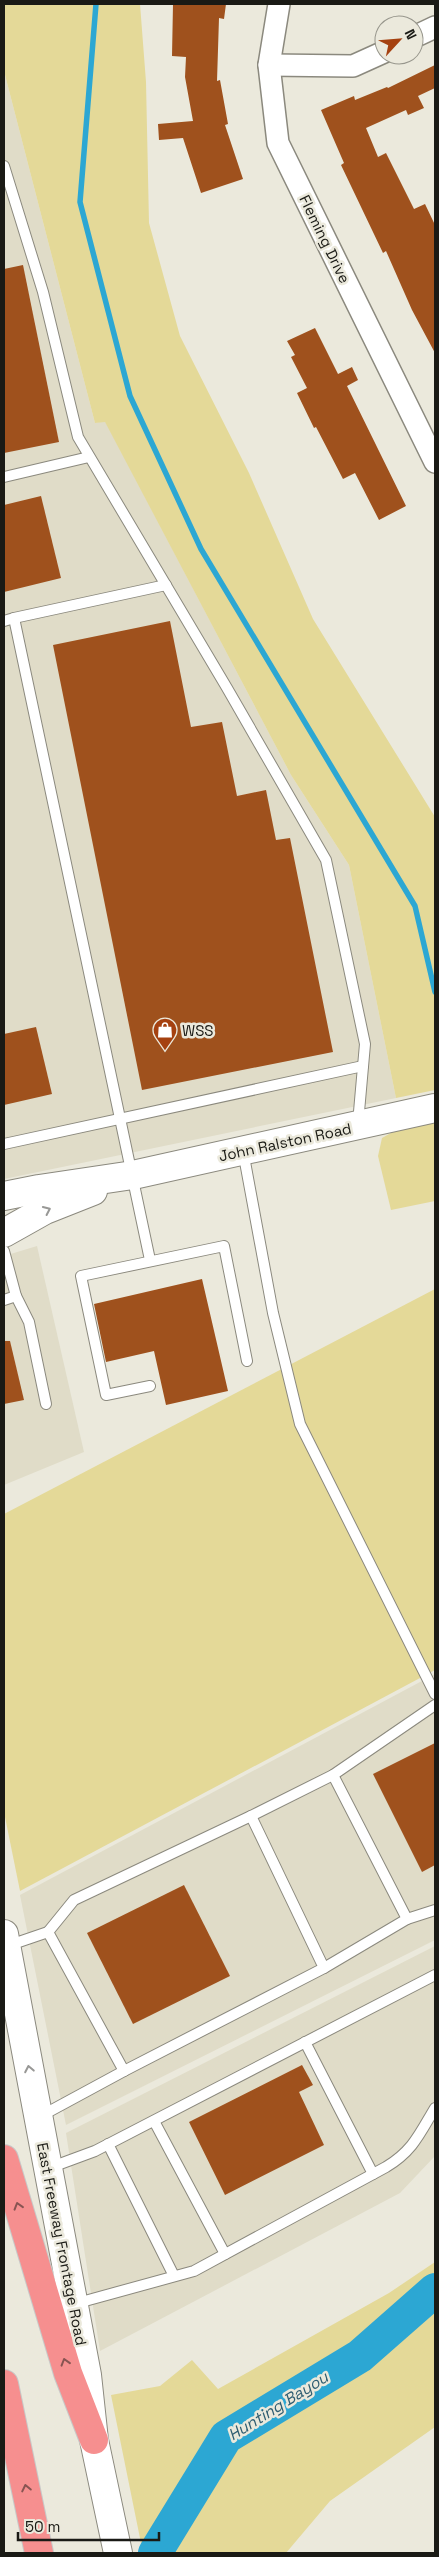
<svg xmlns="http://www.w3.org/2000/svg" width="439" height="2557" font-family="'Space Grotesk',sans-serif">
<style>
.built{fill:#e0dcc8}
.green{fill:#e4d998}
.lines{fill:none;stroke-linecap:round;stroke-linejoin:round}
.stream{stroke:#2ca7d3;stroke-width:5.5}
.river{stroke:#2ca7d3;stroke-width:34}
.building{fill:#9f511d}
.lane-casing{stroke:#8b897e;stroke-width:12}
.street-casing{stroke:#8b897e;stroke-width:24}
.secondary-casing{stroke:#8b897e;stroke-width:30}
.highway-casing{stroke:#c8c8c7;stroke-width:30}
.lane{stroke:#fff;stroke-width:10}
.street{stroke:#fff;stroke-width:21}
.secondary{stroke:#fff;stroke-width:28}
.highway{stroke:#f68f8f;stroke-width:28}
.oneway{stroke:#989896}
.oneway2{stroke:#885452}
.labels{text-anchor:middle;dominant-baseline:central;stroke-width:5;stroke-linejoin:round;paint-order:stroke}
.street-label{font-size:15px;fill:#1a1a15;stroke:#ebe9dc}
.poi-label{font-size:15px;fill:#1a1a15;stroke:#ebe9dc;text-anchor:start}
.water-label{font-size:16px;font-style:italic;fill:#2e5d71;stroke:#ebe9dc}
</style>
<rect width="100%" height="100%" fill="#ebe9dc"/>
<!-- built -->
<g class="built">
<path d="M4,71L95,423L105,421L291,775L349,865L396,1098L4,1179Z"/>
<path d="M37,1246L84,1452L4,1485V1256Z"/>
<path d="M435,1674V1940L66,2125L20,1895Z"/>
<path d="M435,1946V2156L400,2193L100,2351L66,2133Z"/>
</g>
<!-- green -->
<g class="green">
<path d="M4,4H140L146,82L149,223L180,336L249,473L313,619L435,817V1090L396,1098L349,865L291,775L105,422L95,423L4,71Z"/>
<path d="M435,1123V1201L391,1210L378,1156L382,1138L398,1129Z"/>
<path d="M435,1289V1670L20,1891L4,1812V1514Z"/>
<path d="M435,2262V2427L330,2501L286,2553H143L111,2395L160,2386L192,2360L218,2389L389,2293Z"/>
</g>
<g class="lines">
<!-- stream -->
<path class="stream" d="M96,4L80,202L130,396L201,549L415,906L435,992"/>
<!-- river -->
<path class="river" d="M155,2553L226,2437L360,2356L435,2290"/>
</g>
<!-- building -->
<g class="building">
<path d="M173,4H226L224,19L219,18L217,81L220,80L228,124L225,125L243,179L201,193L183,138L159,140L158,124L193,121L185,77L186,57L172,56Z"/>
<path d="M435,65V88L418,96L424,108L408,115L406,110L366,128L378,157L386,153L414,209L425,204L435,225V353L412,310L386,251L383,253L341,165L344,163L321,110L354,96L355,100L387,87L388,88Z"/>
<path d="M23,265L59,442L4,453V269Z"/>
<path d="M315,328L338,374L352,367L358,380L347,386L406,506L379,520L355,473L343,479L316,427L314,428L297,393L307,388L291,357L295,355L287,341Z"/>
<path d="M41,496L61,578L4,592V505Z"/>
<path d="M170,621L191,727L222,722L237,796L266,790L276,840L290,838L333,1052L142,1090L53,645Z"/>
<path d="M36,1027L52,1094L4,1105V1034Z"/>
<path d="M202,1279L228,1391L166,1405L154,1351L106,1362L94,1304Z"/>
<path d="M4,1341H10L24,1400L4,1404Z"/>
<path d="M435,1743V1865L422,1872L373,1774Z"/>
<path d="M184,1885L230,1976L133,2024L87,1933Z"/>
<path d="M302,2065L313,2085L299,2092L324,2145L225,2195L189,2122Z"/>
</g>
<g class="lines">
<defs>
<g id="lane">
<path d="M4,166L43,292L78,437L227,688L326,860L365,1044L358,1123"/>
<path d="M4,477L89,457"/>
<path d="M4,621L14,618"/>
<path d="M4,1144L363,1066"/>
<path d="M243,1151L273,1313L300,1424L435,1694"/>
<path d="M4,1251L16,1296L4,1300"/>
<path d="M150,1260L14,618L166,585"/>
<path d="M16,1296L29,1322L46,1404"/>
<path d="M150,1386L106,1395L81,1276L224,1246L247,1361"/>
<path d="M333,1775L435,1705"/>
<path d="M251,1816L333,1775L407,1919L324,1968"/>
<path d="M407,1919L435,1910"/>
<path d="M48,1932L74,1900L251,1816L324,1968L124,2071"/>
<path d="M7,1946L48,1932L124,2071L39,2117"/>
<path d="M305,2042L373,2174"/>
<path d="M154,2121L225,2254"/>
<path d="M108,2144L174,2276"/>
<path d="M49,2168L95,2151L435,1975"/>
<path d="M74,2304L194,2271L386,2167C413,2151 420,2133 435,2108"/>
</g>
<g id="street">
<path d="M279,4L269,65L278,143L435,462"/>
<path d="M414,37L435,27"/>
<path d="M269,65L353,66L384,52"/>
</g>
<g id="secondary">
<path d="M4,1196L39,1189L133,1175L435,1108"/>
<path d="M4,1233L45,1210L93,1191"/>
<path d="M4,1934L87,2375L94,2440L118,2553"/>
</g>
<g id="highway">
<path d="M4,2159L68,2373L94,2440"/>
<path d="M4,2384L39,2553"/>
</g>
</defs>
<!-- lane casing -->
<use href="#lane" class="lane-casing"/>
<!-- street casing -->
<use href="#street" class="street-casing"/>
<!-- secondary casing -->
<use href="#secondary" class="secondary-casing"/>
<!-- highway casing -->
<use href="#highway" class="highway-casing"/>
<!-- lane -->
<use href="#lane" class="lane"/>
<!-- street -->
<use href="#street" class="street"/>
<!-- secondary -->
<use href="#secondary" class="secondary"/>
<!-- highway -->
<use href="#highway" class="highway"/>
</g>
<!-- one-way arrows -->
<defs><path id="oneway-chevron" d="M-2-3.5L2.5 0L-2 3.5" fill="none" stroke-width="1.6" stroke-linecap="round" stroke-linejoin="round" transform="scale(1.25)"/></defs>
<g class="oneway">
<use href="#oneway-chevron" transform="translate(47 1210) rotate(-25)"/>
<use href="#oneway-chevron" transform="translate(29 2069) rotate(-101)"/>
</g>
<g class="oneway2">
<use href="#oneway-chevron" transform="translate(18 2206) rotate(-107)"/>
<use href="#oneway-chevron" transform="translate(65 2362) rotate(-107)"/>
<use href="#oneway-chevron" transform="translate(26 2488) rotate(-102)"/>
</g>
<!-- icons -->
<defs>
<symbol id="shop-pin" viewBox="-11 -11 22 30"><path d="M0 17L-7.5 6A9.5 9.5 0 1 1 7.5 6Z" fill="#a54110" stroke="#ebe9dc"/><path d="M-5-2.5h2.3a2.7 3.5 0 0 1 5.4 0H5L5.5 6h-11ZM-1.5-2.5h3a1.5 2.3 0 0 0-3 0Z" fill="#fff"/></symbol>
</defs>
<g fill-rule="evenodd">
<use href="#shop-pin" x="151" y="1016" width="28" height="38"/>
</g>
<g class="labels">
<!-- street labels -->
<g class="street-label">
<text transform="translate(325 239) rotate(64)">Fleming Drive</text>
<text transform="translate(285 1142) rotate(-12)">John Ralston Road</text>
<text transform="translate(62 2244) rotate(79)">East Freeway Frontage Road</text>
</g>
<!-- poi labels -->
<g class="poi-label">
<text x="182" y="1030">WSS</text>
</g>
<!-- water labels -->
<g class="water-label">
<text transform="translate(278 2406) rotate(-32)">Hunting Bayou</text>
</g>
</g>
<!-- border -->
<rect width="439" height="2557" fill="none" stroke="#1a1a15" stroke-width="10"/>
<!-- north arrow -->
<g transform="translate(399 40) rotate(64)"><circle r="24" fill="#ebe9dc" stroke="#97968c"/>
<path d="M0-4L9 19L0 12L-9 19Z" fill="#a54110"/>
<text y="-8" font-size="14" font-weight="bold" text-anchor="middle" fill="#1a1a15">N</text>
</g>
<!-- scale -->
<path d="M18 2532v8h141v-8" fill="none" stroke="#1a1a15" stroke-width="2.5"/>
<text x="25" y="2532" font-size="15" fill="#1a1a15" stroke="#ebe9dc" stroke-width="4" paint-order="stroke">50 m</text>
</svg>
